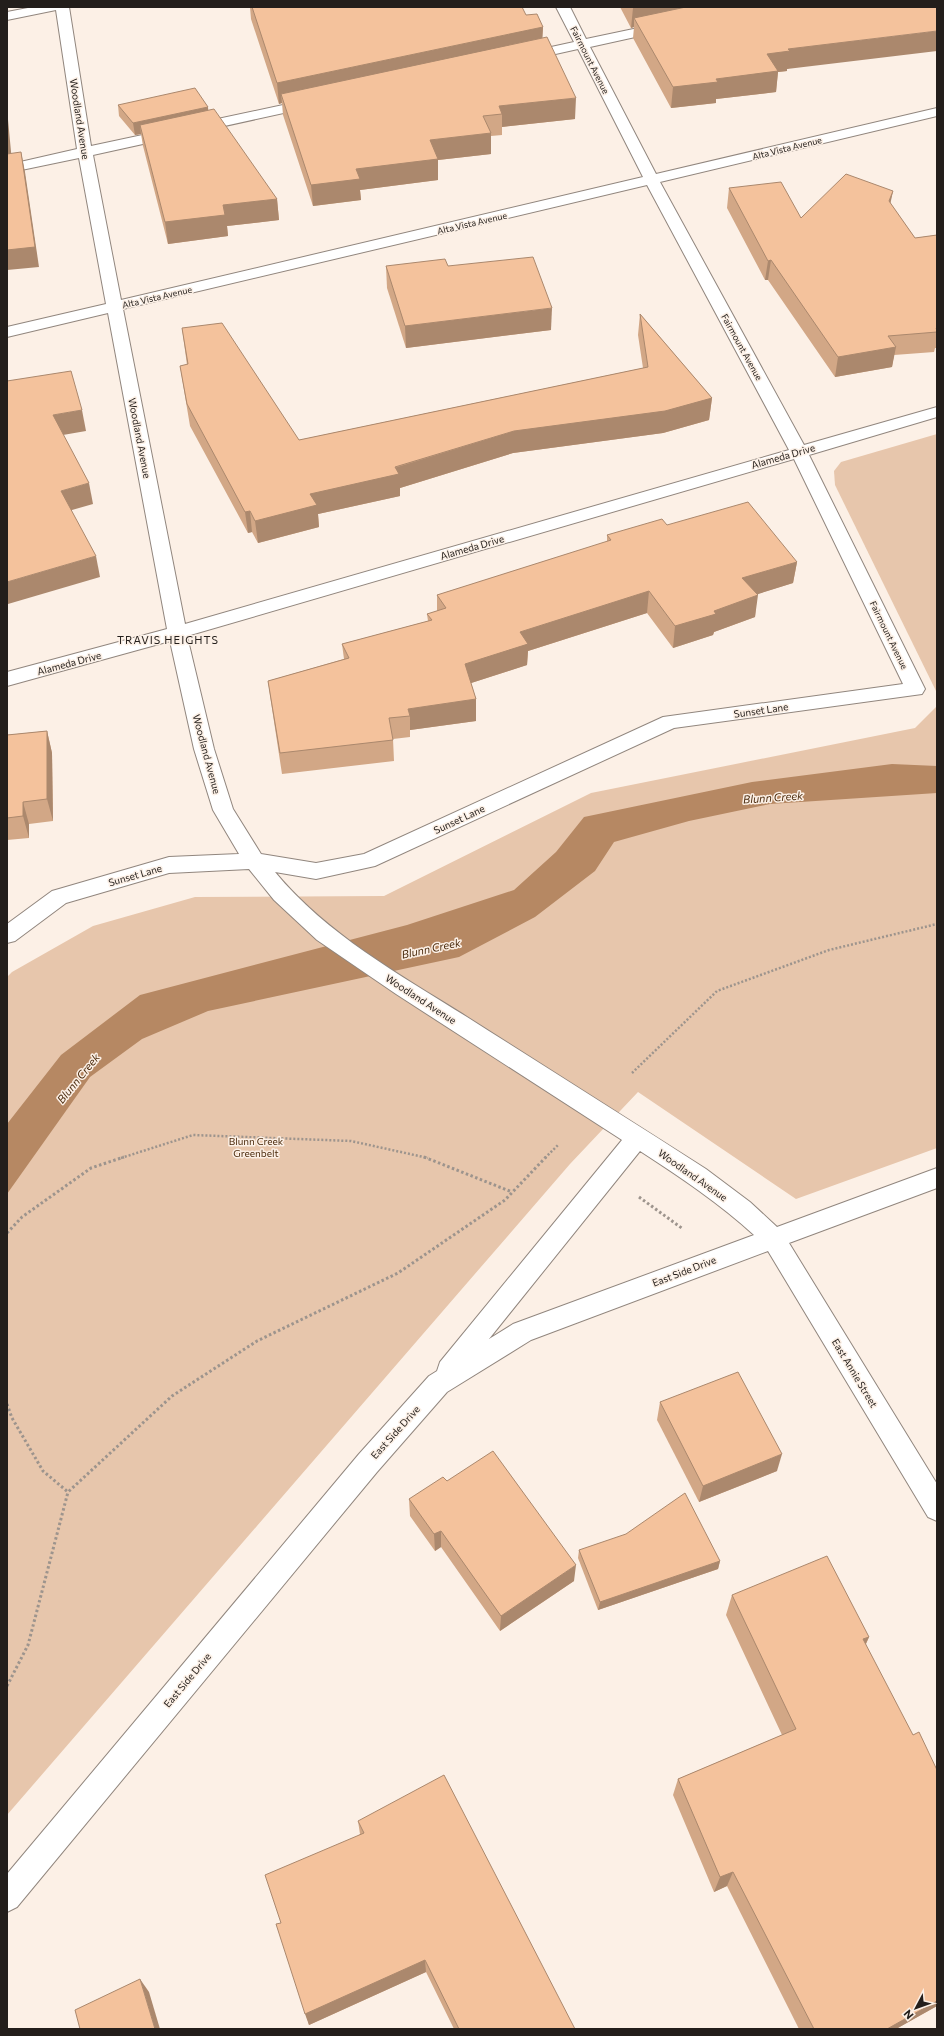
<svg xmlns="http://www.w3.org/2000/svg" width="944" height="2036" font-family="Commissioner,sans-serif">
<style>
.green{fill:#e7c6ac}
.water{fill:#b68863}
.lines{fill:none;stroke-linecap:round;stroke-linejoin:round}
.minor-casing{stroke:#91867e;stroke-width:2}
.path-far1{stroke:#9d948d;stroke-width:2.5;stroke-dasharray:2 2;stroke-linecap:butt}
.path{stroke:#9d948d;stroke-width:3;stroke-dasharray:2.5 2.5;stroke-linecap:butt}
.minor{fill:#fff;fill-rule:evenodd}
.wall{fill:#d2a786}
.shaded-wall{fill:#ab886d}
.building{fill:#f4c29c;stroke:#ab886d}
.labels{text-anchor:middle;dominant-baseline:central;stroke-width:3;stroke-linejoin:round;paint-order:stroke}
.far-street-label{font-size:9px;fill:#231e1b;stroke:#fcf0e6}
.street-label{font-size:10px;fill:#231e1b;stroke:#fcf0e6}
.park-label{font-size:10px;fill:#4b2a0c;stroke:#fcf0e6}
.neighbourhood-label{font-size:11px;letter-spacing:1px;fill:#231e1b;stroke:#fcf0e6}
.water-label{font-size:11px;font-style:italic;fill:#4b2b0d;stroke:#fcf0e6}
</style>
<rect width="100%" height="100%" fill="#fcf0e6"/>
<!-- green -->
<g class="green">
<path d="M937,434V693L835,485L834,471L841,462Z"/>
<path d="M937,706V1148L796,1199L638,1092L570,1164L7,1815V977L12,972L93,926L195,897L384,896L591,793L915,728Z"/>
</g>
<!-- water -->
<path class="water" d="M892,764L937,766V793L770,804L689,821L614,842L595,871L535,917L459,957L208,1011L142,1039L90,1077L7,1194V1124L61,1055L140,995L407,925L514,890L556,852L584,817L752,782Z"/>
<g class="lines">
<defs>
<path id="minor" d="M33,7H69L91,146L311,99L316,100L318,103L316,106L311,107L93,155L121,300L643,177L578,49L524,61L519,60L517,57L519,54L574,42L556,7H570L586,39L662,23L667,24L669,27L667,30L590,47L656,174L937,108V116L660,182L804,445L937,407V417L809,455L925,689L922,694L674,728L375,866L316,879L275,872C326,934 400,975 467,1017C547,1068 627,1118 706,1169L750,1202L777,1227L937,1168V1188L789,1243L937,1484V1521L928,1517L768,1251L531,1340L447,1392L377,1472L17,1907L7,1912V1874L359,1454L429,1376L437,1371L440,1362L622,1140L396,994L317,940L274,900L249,869L169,873L66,903L15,941L7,943V924L52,891L59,889L169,857L239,854L213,810L194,749L170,641L7,686V672L167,629L108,313L7,337V327L106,304L79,158L7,173V165L77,149L56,10L7,20V12ZM647,185L789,450L185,624L123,309ZM794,459L903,684L663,717L364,854L316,863L261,854L233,809L214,749L187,636ZM640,1151C680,1177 719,1203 754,1235L513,1324L489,1339Z"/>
</defs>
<!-- minor casing -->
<use href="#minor" class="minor-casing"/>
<!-- path-far1 -->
<g class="path-far1">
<path d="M632,1073L717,991L829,950L937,924"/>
<path d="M121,1158L193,1135L351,1141L428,1158"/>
<path d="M545,1158L559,1144"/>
</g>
<!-- path -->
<g class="path">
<path d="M424,1157L512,1192"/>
<path d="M639,1197L683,1229"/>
<path d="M7,1233L22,1217L91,1168L124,1157"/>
<path d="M7,1404L12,1418L43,1471L68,1492L172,1396L257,1341L398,1273L505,1200L546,1157"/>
<path d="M7,1686L28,1645L68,1492"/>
</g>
<!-- minor -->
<use href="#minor" class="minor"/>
</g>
<!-- wall -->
<g class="wall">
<path d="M250,7L526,15L543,27L542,38L575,119L502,127V135L491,136V154L438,160V180L360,190L361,200L313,206L283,115L282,103L279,104L251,19Z"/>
<path d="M620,7H937L787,69V71L778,72L776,92L716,99V103L671,108L633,38L634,27L631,28Z"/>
<path d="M118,105L208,107V110L277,199L279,220L227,226L228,236L168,244L143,146L141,134L135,135L119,116Z"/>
<path d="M729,188L801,218L893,191L890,203L915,238L937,235V348H935L934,352L894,355L892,367L835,377L768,280H765L727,208Z"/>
<path d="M386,266H448L551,330L406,348L387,288Z"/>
<path d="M640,314L712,398L709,420L663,433L513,453L400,488V496L318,514L319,527L258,543L252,532L248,533L190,426L180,366L187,365L182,328L299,440L643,368L638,335Z"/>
<path d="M667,525L797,562L793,583L757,594L755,617L714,632L713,635L673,648L647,613L528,651L527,665L471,683L476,699V721L410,730V737L393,739L394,761L282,774L271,702L268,681L344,659L342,644L428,621L427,614L437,611V595L607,542V535Z"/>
<path d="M47,731L52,753L53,821L29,824V838L7,840V735Z"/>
<path d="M660,1402L777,1471L699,1502L657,1420Z"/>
<path d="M447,1481L574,1581L500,1631L441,1547L435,1551L410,1516L409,1499Z"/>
<path d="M579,1550L720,1561L718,1569L598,1610L578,1558Z"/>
<path d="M732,1595L869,1637L866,1644L937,2006L896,2029H799L727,1886L714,1892L673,1795L678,1779L782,1735L726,1615Z"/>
<path d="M358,1821L575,2029H454L426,1972L309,2025L281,1923L360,1834Z"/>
</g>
<!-- shaded-wall -->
<g class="shaded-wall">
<path d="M635,7H728L634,18V27L631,28L633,8Z"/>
<path d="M543,27L542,47L281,94L282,103L279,104L277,83Z"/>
<path d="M937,31V51L787,69V71L778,72L776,92L716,99V103L671,108L673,87L716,79L767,54L788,49Z"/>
<path d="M576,98L575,119L502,127V114L499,106Z"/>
<path d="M208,107L209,119L140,125L141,134L135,135L133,123Z"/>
<path d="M7,109L12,162L7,164Z"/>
<path d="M491,133V154L438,160V180L360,190L361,200L313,206L311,185L356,169L430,140Z"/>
<path d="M21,152L25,172L39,267L7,270V250Z"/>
<path d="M893,191L889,210V201Z"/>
<path d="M277,199L279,220L227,226L228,236L168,244L165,222L223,205Z"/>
<path d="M771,260L768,280H765L768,261Z"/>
<path d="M552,308L551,330L406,348L405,326Z"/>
<path d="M896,347L892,367L835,377L838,357Z"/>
<path d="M712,398L709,420L663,433L513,453L400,488V496L318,514L319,527L258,543L255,521L310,494L514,431Z"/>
<path d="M82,410L86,431L57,436L53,415Z"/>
<path d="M89,483L93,504L65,512L61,491Z"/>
<path d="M250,511L252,532L248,533L245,512Z"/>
<path d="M96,556L100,577L8,604L7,598V582Z"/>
<path d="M797,562L793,583L739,600L742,578Z"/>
<path d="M649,591L647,613L528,651L527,665L465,685V664L520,632Z"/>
<path d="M758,595L755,617L714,632L713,635L673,648L675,626L714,611Z"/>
<path d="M476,699V721L410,730V716L408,709Z"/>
<path d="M47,731L52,753L53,821L47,799Z"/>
<path d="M23,802L29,824V838L23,816Z"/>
<path d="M782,1454L777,1471L699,1502L703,1486Z"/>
<path d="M441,1531V1547L435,1551L434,1534Z"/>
<path d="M720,1561L718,1569L598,1610L600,1602Z"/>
<path d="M576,1565L574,1581L500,1631L501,1616Z"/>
<path d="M869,1637L860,1656L863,1639Z"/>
<path d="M733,1872L727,1886L714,1892L720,1877Z"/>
<path d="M425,1960L426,1972L309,2025L305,2014Z"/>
<path d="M140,1979L149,1992L160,2029H155Z"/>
<path d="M937,2001V2006L896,2029H887Z"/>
</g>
<!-- building -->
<g class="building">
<path d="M252,7H522L526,15L537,14L543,27L277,83Z"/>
<path d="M686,7H937V31L788,49L790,51L767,54L778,71L716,79L718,82L673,87L634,18Z"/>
<path d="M547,37L576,98L499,106L502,114L483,116L491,133L430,140L438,159L356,169L360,179L311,185L281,94Z"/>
<path d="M195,88L208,107L133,123L118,105Z"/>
<path d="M214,109L277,199L223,205L225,215L165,222L140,125Z"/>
<path d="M7,131L8,143H7Z"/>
<path d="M21,152L35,247L7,250V154Z"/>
<path d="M846,174L893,191L889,201L915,238L937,235V328H936L937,330V332L888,336L896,347L838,357L771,260L768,261L729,188L781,182L801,218Z"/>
<path d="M533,257L552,308L405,326L386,266L445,259L448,266Z"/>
<path d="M640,314L712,398L665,411L514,431L395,467L399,474L310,494L317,505L255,521L250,511L245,512L187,404L180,366L188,364L182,328L222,323L299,440L648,367Z"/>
<path d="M71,371L82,410L53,415L89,483L61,491L96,556L7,582V381Z"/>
<path d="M748,502L797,562L742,578L758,595L714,611L716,614L675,626L649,591L520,632L528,644L465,664L476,699L408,709L410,716L389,718L393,740L280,753L268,681L349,658L342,644L432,620L427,614L446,608L437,595L611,540L607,535L662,519L667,525Z"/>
<path d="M47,731V799L23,802V816L7,818V735Z"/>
<path d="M738,1372L782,1454L703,1486L660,1402Z"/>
<path d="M493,1451L576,1565L501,1616L441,1531L434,1534L409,1499L443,1477L447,1481Z"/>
<path d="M685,1493L720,1561L600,1602L579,1550L626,1534Z"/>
<path d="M827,1556L869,1637L863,1639L913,1735L919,1732L937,1770V2001L887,2029H814L733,1872L720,1877L678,1779L796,1729L732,1595Z"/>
<path d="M444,1775L575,2029H459L425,1960L305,2014L276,1924L281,1923L265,1875L364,1833L358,1821Z"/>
<path d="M140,1979L155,2029H80L75,2010Z"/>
</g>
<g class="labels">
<!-- far-street labels -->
<g class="far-street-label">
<text transform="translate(590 60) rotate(63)">Fairmount Avenue</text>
<text transform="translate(787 148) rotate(-14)">Alta Vista Avenue</text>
<text transform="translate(472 223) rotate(-13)">Alta Vista Avenue</text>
<text transform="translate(157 297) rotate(-13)">Alta Vista Avenue</text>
<text transform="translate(742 347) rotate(61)">Fairmount Avenue</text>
<text transform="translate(889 635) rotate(64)">Fairmount Avenue</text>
</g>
<!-- street labels -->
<g class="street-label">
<text transform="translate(80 119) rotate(81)">Woodland Avenue</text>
<text transform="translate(140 438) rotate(79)">Woodland Avenue</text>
<text transform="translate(783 456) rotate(-16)">Alameda Drive</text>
<text transform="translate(472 547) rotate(-16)">Alameda Drive</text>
<text transform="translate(69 663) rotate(-15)">Alameda Drive</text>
<text transform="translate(761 710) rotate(-8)">Sunset Lane</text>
<text transform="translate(207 754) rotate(75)">Woodland Avenue</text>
<text transform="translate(459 819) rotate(-25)">Sunset Lane</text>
<text transform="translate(135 875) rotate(-16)">Sunset Lane</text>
<text transform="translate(421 999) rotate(33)">Woodland Avenue</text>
<text transform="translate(693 1175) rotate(35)">Woodland Avenue</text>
<text transform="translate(684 1271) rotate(-21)">East Side Drive</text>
<text transform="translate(855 1373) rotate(59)">East Annie Street</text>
<text transform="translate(395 1432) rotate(-48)">East Side Drive</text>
<text transform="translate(187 1680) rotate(-50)">East Side Drive</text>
</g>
<!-- park labels -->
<g class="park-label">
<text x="256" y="1141">Blunn Creek<tspan x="256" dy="12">Greenbelt</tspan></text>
</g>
<!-- neighbourhood labels -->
<g class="neighbourhood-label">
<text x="168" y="639">TRAVIS HEIGHTS</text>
</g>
<!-- water labels -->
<g class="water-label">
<text transform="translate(773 797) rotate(-4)">Blunn Creek</text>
<text transform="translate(431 948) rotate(-12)">Blunn Creek</text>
<text transform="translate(78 1078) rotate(-51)">Blunn Creek</text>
</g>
</g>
<!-- border -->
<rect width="944" height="2036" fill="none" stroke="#231e1b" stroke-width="16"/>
<!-- north arrow -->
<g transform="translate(916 2008) rotate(229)" stroke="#fcf0e6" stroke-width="3" paint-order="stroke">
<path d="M0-3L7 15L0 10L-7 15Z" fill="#231e1b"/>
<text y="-6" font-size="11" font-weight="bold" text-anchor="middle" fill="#231e1b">N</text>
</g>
</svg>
